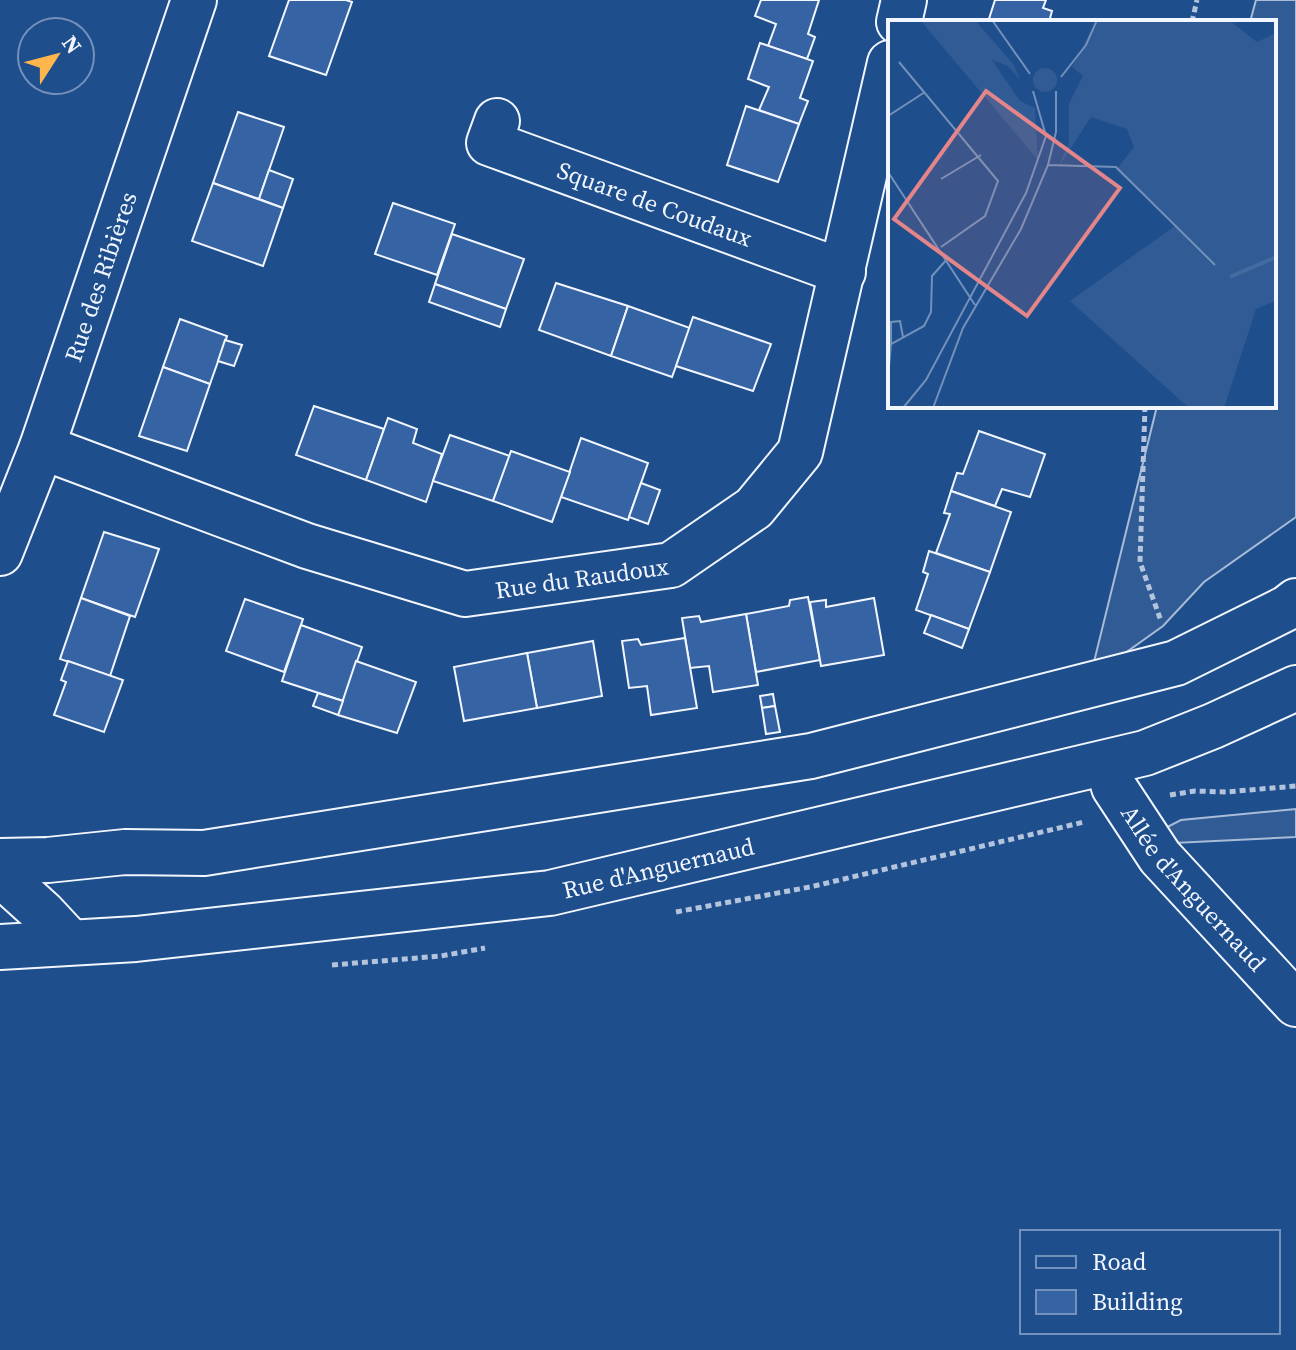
<svg xmlns="http://www.w3.org/2000/svg" width="1296" height="1350" font-family="'Source Serif 4',serif">
<style>
.built{fill:#305b95;stroke:#a8bbd7;stroke-width:2}
.building{fill:#3563a3;stroke:#f2f6ff;stroke-width:2}
.lines{fill:none;stroke-linecap:round;stroke-linejoin:round}
.minor-casing{stroke:#f2f6ff;stroke-width:48}
.major-casing{stroke:#f2f6ff;stroke-width:48}
.path{stroke:#b3c4dc;stroke-width:5;stroke-dasharray:6 4;stroke-linecap:butt}
.minor{stroke:#1f4e8c;stroke-width:44}
.major{stroke:#1f4e8c;stroke-width:44}
.labels{text-anchor:middle;dominant-baseline:central;stroke-width:6;stroke-linejoin:round;paint-order:stroke}
.street-label{font-size:24px;fill:#f2f6ff;stroke:#1f4e8c}
.inset-river{fill:none;stroke:#446ba0;stroke-width:4}
.inset-road{fill:none;stroke:#7391ba;stroke-width:2}
.view{fill:#e38589;fill-opacity:0.15;stroke:#e38589;stroke-width:4}
.inset-edge{fill:none;stroke:#f2f6ff;stroke-width:4}
</style>
<rect width="100%" height="100%" fill="#1f4e8c"/>
<!-- built -->
<g class="built">
<path d="M1256,0H1296V517L1204,582L1163,626L1090,678L1157,406H1274V22H1250Z"/>
<path d="M1296,809V837L1132,845L1181,820Z"/>
</g>
<!-- building -->
<g class="building">
<path d="M289,0H346L352,2L326,75L269,56Z"/>
<path d="M761,0H819L808,34L815,37L807,59L768,46L776,24L755,16Z"/>
<path d="M995,0H1046L1043,8L1052,11L1049,22H988Z"/>
<path d="M760,43L813,61L800,98L808,101L799,124L759,110L769,87L748,79Z"/>
<path d="M746,106L799,124L778,182L727,165Z"/>
<path d="M238,112L284,127L259,199L213,183Z"/>
<path d="M269,170L293,179L283,208L259,199Z"/>
<path d="M213,183L283,208L263,266L192,241Z"/>
<path d="M393,203L455,224L437,275L375,254Z"/>
<path d="M452,234L524,259L506,309L435,284Z"/>
<path d="M556,283L628,306L611,356L539,330Z"/>
<path d="M435,284L506,309L500,327L429,302Z"/>
<path d="M628,306L690,328L672,377L611,356Z"/>
<path d="M693,317L771,344L753,391L676,366Z"/>
<path d="M180,319L227,336L210,384L163,367Z"/>
<path d="M225,340L242,345L234,366L218,361Z"/>
<path d="M163,367L210,384L187,451L139,436Z"/>
<path d="M314,406L384,429L366,480L296,455Z"/>
<path d="M388,418L417,429L413,443L442,454L426,502L366,480Z"/>
<path d="M979,431L1045,454L1030,497L1002,489L995,506L951,491L957,473L963,474Z"/>
<path d="M450,435L510,456L493,501L433,481Z"/>
<path d="M581,438L648,463L628,520L561,497Z"/>
<path d="M511,451L570,472L552,522L493,501Z"/>
<path d="M641,483L660,490L648,524L629,517Z"/>
<path d="M951,491L1011,512L990,572L936,553L950,514L944,513Z"/>
<path d="M104,532L159,549L135,617L81,598Z"/>
<path d="M929,551L990,572L969,629L916,610L928,574L923,572Z"/>
<path d="M808,597L820,660L756,672L746,614L789,606L790,600Z"/>
<path d="M81,598L130,616L110,676L60,659Z"/>
<path d="M874,598L884,655L821,666L810,602L826,600V607Z"/>
<path d="M245,599L303,619L284,672L226,651Z"/>
<path d="M746,614L758,685L713,692L709,666L690,668L682,618L699,616L701,622Z"/>
<path d="M931,615L969,629L962,648L924,633Z"/>
<path d="M301,625L362,647L343,701L282,681Z"/>
<path d="M685,638L697,708L651,715L647,686L629,688L622,641L638,639L641,645Z"/>
<path d="M593,641L602,696L537,708L527,653Z"/>
<path d="M527,653L537,708L464,721L454,667Z"/>
<path d="M68,661L123,680L104,732L54,715L66,682L61,680Z"/>
<path d="M356,661L416,682L397,733L338,715Z"/>
<path d="M318,693L343,701L338,715L313,706Z"/>
<path d="M773,694L775,706L762,708L760,696Z"/>
<path d="M775,706L780,732L766,734L762,708Z"/>
</g>
<g class="lines">
<defs>
<g id="minor">
<path d="M899,22L904,0"/>
<path id="s1" d="M497,121L489,143L843,272"/>
<path id="s2" d="M42,447L307,546L465,594L671,565L754,508L800,452L890,63"/>
<path id="s3" d="M0,553L42,447L194,0"/>
<path id="s4" d="M1107,763L1114,787L1160,857L1296,1004"/>
<path d="M0,861L48,860L125,852L204,853L811,756L1176,663L1287,608L1296,601"/>
<path d="M0,874L43,913L70,942"/>
</g>
<g id="major">
<path id="s5" d="M0,947L136,939L550,893L1145,753L1213,726L1296,688"/>
</g>
</defs>
<!-- minor casing -->
<use href="#minor" class="minor-casing"/>
<!-- major casing -->
<use href="#major" class="major-casing"/>
<!-- path -->
<g class="path">
<path d="M1192,22L1197,0"/>
<path d="M1145,406L1140,562L1161,621"/>
<path d="M1170,795L1195,791L1226,792L1296,786"/>
<path d="M676,912L810,887L1084,822"/>
<path d="M332,965L441,956L485,948"/>
</g>
<!-- minor -->
<use href="#minor" class="minor"/>
<!-- major -->
<use href="#major" class="major"/>
</g>
<g class="labels">
<!-- street labels -->
<g class="street-label">
<text stroke="none"><textPath href="#s1" startOffset="200">Square de Coudaux</textPath></text>
<text stroke="none"><textPath href="#s3" startOffset="294">Rue des Ribières</textPath></text>
<text stroke="none"><textPath href="#s2" startOffset="566">Rue du Raudoux</textPath></text>
<text stroke="none"><textPath href="#s5" startOffset="664">Rue d'Anguernaud</textPath></text>
<text stroke="none"><textPath href="#s4" startOffset="154">Allée d'Anguernaud</textPath></text>
</g>
</g>
<!-- overview -->
<g transform="translate(888 20)">
<rect width="388" height="388" fill="#1f4e8c"/>
<path d="M32,0H87L126,45L132,60L120,46L104,40L132,81L147,88L150,140ZM209,0H341L369,22L388,13V281L368,289L336,388H301L182,281L288,205L228,150L246,127L239,109L203,97L170,148L181,122V83L195,56L184,47ZM145 60a12 12 0 1 1 24 0a12 12 0 1 1-24 0Z" fill="#305b95"/>
<path class="inset-river" d="M342,257L388,237"/>
<path class="inset-road" d="M104,0L142,54M11,42L110,161L97,196L53,227M173,57L198,25L209,0M0,96L37,72M160,145L228,147L327,245M0,152L87,285M53,159L93,135M3,324V302L12,301L15,317M0,357L3,324L36,306L43,292L44,256L60,238M15,388L38,360L138,173L158,116L145,71M45,388L75,308L133,209L160,145L168,112V71"/>
<path class="view" d="M98,71L232,168L139,296L6,199Z"/>
<rect width="388" height="388" class="inset-edge"/>
</g>
<!-- legend -->
<rect x="1020" y="1230" width="260" height="104" fill="#1f4e8c" stroke="#7391ba" stroke-width="2"/>
<rect x="1036" y="1256" width="40" height="12" fill="#1f4e8c" stroke="#7391ba" stroke-width="2"/>
<text x="1092" y="1270" font-size="24" fill="#f2f6ff">Road</text>
<rect x="1036" y="1290" width="40" height="24" fill="#3563a3" stroke="#7391ba" stroke-width="2"/>
<text x="1092" y="1310" font-size="24" fill="#f2f6ff">Building</text>
<!-- north arrow -->
<g transform="translate(56 56) rotate(54)"><circle r="38" fill="#1f4e8c" stroke="#7391ba" stroke-width="2"/>
<path d="M0-6L14 30L0 20L-14 30Z" fill="#ffb74d"/>
<text y="-12" font-size="22" font-weight="bold" text-anchor="middle" fill="#f2f6ff">N</text>
</g>
</svg>
